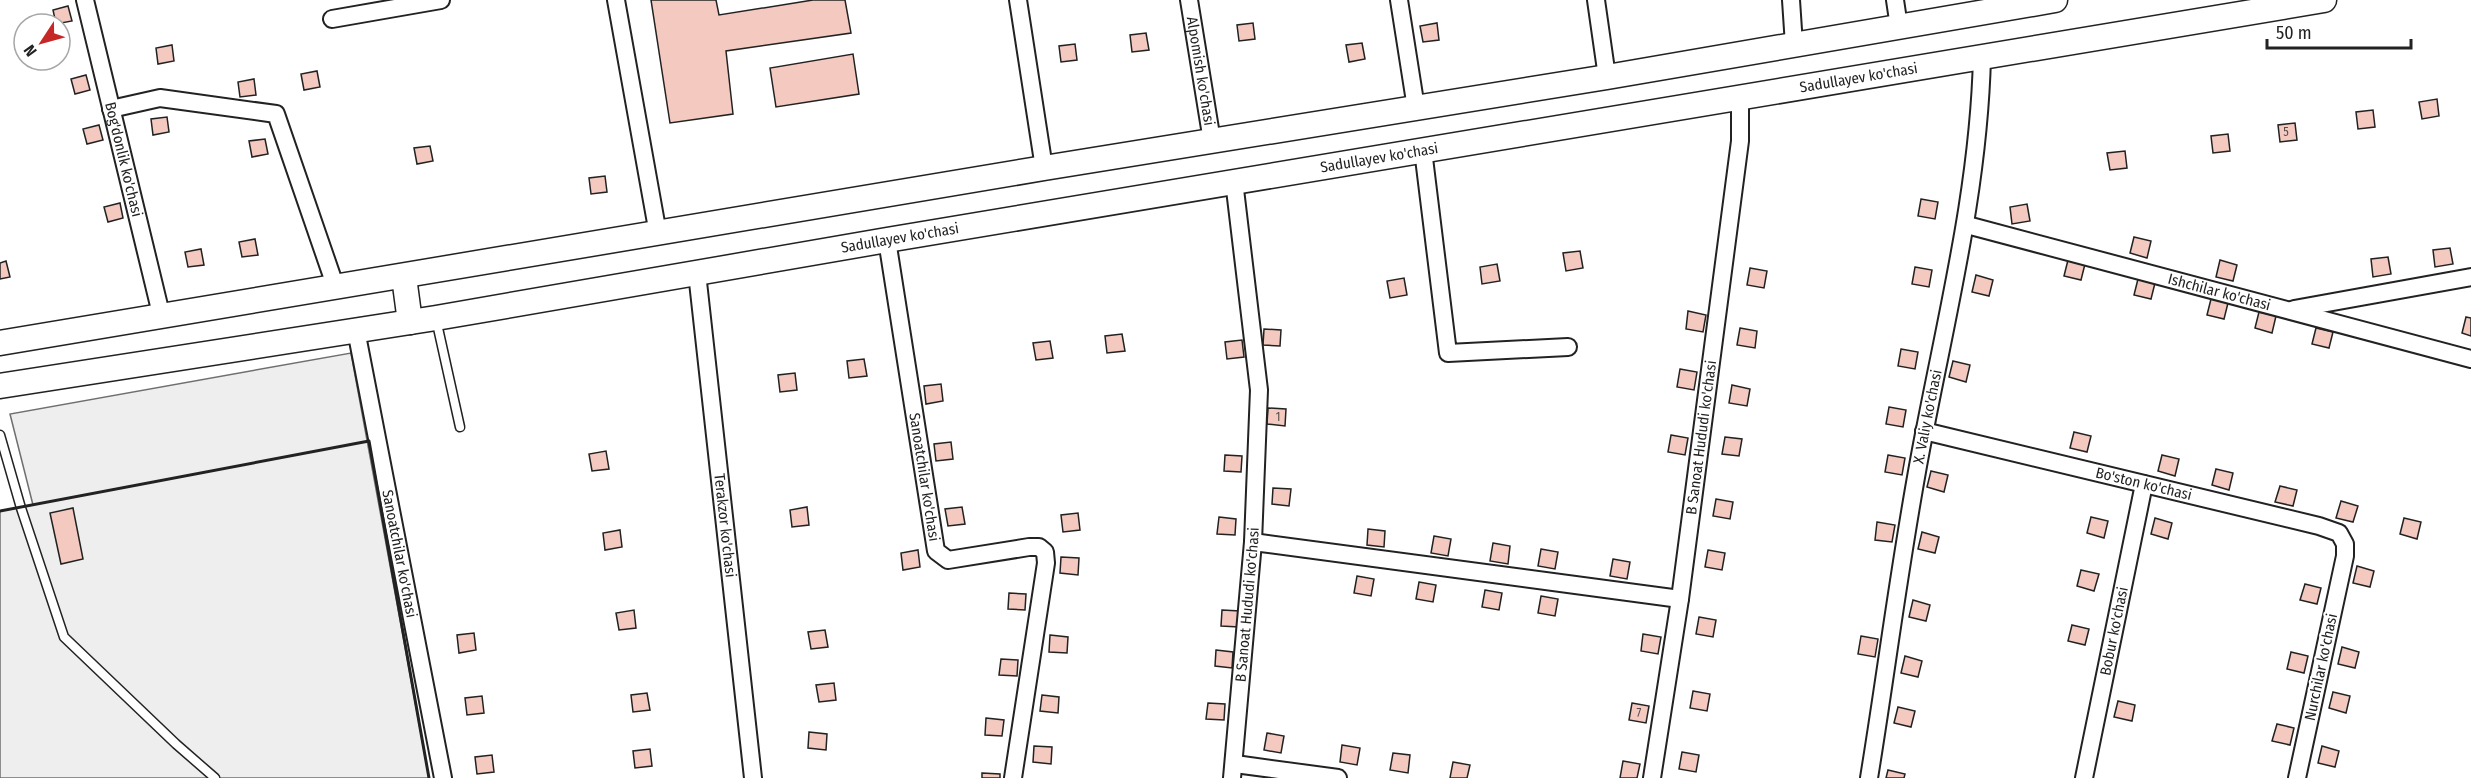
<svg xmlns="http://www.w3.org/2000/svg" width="2471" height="778" font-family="'Fira Sans Condensed',sans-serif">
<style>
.green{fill:#eee;stroke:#6f6f6f;stroke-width:1.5}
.building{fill:#f3c9c0;stroke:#222;stroke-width:1.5}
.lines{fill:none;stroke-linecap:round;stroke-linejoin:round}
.lane-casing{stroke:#222;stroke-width:11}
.street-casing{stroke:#222;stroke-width:20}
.secondary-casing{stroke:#222;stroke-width:27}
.lane{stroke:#fff;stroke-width:8}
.street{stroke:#fff;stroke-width:16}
.secondary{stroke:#fff;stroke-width:24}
.wall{stroke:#222;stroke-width:3}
.labels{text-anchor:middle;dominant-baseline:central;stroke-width:4.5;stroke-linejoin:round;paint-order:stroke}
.number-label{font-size:12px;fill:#564c4a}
.street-label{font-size:15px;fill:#222;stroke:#fff}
</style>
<rect width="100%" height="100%" fill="#fff"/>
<!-- green -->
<path class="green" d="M351,353L429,778H0V511L33,505L10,414Z"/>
<!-- building -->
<g class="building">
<path d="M651,0H716L719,15L813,0H845L851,33L726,51L733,114L670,123Z"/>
<path d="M68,6L72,21L56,24L53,10Z"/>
<path d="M1253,23L1255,39L1239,41L1237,25Z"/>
<path d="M1437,23L1439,40L1423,42L1420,26Z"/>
<path d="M1146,33L1149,50L1132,52L1130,35Z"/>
<path d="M1362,43L1365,59L1349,62L1346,45Z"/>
<path d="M1075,44L1077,60L1061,62L1059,46Z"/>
<path d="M172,45L174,61L158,64L156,48Z"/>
<path d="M853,54L859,94L776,107L770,68Z"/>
<path d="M317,71L320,87L304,90L301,74Z"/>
<path d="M86,75L90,90L75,94L71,79Z"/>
<path d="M254,79L256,95L240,97L238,82Z"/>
<path d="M2437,99L2439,116L2422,119L2419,102Z"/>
<path d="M2373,110L2375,127L2358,129L2356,112Z"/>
<path d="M167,117L169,132L153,135L151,119Z"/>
<path d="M2295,123L2297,140L2280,142L2278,125Z"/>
<path d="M99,125L103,140L87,144L83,129Z"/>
<path d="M2228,134L2230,151L2213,153L2211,136Z"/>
<path d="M265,139L268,154L252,157L249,141Z"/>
<path d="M430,146L433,161L417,164L414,148Z"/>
<path d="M2125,151L2127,168L2110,170L2107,153Z"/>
<path d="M605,176L607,192L591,194L589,178Z"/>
<path d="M1921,199L1938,202L1935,219L1918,216Z"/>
<path d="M120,203L123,218L108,222L104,207Z"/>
<path d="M2027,204L2030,221L2012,224L2010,207Z"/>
<path d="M2134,237L2151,241L2147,258L2130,253Z"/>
<path d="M255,239L258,255L242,257L239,242Z"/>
<path d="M2450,248L2453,264L2435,267L2433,250Z"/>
<path d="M201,249L204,265L188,267L185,252Z"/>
<path d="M1580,251L1583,268L1566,271L1563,253Z"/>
<path d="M2388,257L2391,274L2373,277L2371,259Z"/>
<path d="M2068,260L2085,264L2081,280L2064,276Z"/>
<path d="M2220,260L2237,265L2233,281L2216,277Z"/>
<path d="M6,261L10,277L0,279V263Z"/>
<path d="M1497,264L1500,281L1482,284L1480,267Z"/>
<path d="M1915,267L1932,270L1929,287L1912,284Z"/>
<path d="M1750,268L1767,271L1764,288L1747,285Z"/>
<path d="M1976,275L1993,280L1989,296L1972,292Z"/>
<path d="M1404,278L1407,295L1390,298L1387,281Z"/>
<path d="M2138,279L2155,283L2151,299L2134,295Z"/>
<path d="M2211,299L2228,303L2224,319L2207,315Z"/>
<path d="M1688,311L1706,315L1703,332L1686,329Z"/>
<path d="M2259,312L2276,316L2272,333L2255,328Z"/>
<path d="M2466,317L2471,318V336L2462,333Z"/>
<path d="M1740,328L1757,331L1755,348L1737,345Z"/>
<path d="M2316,328L2333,332L2329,348L2312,344Z"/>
<path d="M1264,329L1281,330L1280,346L1263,345Z"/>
<path d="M1122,334L1125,351L1107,353L1105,336Z"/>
<path d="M1242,340L1244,357L1227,359L1225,342Z"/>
<path d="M1050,341L1053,358L1036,360L1033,343Z"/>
<path d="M1901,349L1918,352L1915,369L1898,366Z"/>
<path d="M864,359L867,376L849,378L847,361Z"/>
<path d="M1953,361L1970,365L1966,382L1949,377Z"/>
<path d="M1680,369L1697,372L1694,390L1677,387Z"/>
<path d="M795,373L797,390L780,392L778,375Z"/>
<path d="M941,384L943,401L926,404L924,386Z"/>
<path d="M1732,385L1750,389L1747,406L1729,403Z"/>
<path d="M1889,407L1906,410L1903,427L1886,424Z"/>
<path d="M1268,408L1286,409L1285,426L1267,424Z"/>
<path d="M2074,432L2091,436L2087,452L2070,448Z"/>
<path d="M1671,435L1688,438L1685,455L1668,452Z"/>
<path d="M1725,437L1742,439L1739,456L1722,454Z"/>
<path d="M951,442L953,459L936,461L934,444Z"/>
<path d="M606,451L609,469L592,471L589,454Z"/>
<path d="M1225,455L1242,456L1241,472L1224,471Z"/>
<path d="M1888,455L1905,458L1902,475L1885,472Z"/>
<path d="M2162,455L2179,459L2175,476L2158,471Z"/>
<path d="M2216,469L2233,473L2229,490L2212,485Z"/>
<path d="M1931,471L1948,475L1944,492L1927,487Z"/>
<path d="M2280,486L2297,490L2293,506L2275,502Z"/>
<path d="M1273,488L1291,489L1289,506L1272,504Z"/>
<path d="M1716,499L1733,502L1730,519L1713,516Z"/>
<path d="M2341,501L2358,506L2353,522L2336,518Z"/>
<path d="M807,507L809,525L792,527L790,510Z"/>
<path d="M962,507L965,524L948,526L945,509Z"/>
<path d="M73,508L83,559L61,564L50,513Z"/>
<path d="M1078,513L1080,530L1063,532L1061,515Z"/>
<path d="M1219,517L1236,519L1235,535L1217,534Z"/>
<path d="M2091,517L2108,521L2104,538L2087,533Z"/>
<path d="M2155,518L2172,523L2168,539L2151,534Z"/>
<path d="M2404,518L2421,522L2417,539L2400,534Z"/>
<path d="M1877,522L1895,525L1892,542L1875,540Z"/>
<path d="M1368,529L1385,531L1384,547L1367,545Z"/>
<path d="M620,530L622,547L605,550L603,533Z"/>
<path d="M1922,532L1939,537L1935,553L1918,549Z"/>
<path d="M1434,536L1451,539L1448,556L1431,553Z"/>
<path d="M1493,543L1510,546L1508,564L1490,561Z"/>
<path d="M1541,549L1558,552L1555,569L1538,566Z"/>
<path d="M918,550L920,567L903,570L901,553Z"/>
<path d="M1708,550L1725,553L1722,570L1705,567Z"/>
<path d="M1061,557L1079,558L1078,575L1060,573Z"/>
<path d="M1613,559L1630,562L1627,579L1610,576Z"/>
<path d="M2357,566L2374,571L2370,587L2353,583Z"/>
<path d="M2081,570L2099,574L2094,591L2077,586Z"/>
<path d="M1357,576L1374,579L1371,596L1354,593Z"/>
<path d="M1419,582L1436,585L1433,602L1416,599Z"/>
<path d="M2305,584L2321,588L2317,604L2300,600Z"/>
<path d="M1485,590L1502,593L1499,610L1482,607Z"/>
<path d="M1009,593L1026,594L1025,610L1008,609Z"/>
<path d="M1541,596L1558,599L1555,616L1538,613Z"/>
<path d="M1913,600L1930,605L1926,621L1909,617Z"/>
<path d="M634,610L636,628L619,630L616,613Z"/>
<path d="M1222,610L1240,611L1239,627L1221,626Z"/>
<path d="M1699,617L1716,620L1713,637L1696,634Z"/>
<path d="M2072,625L2089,629L2085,645L2068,641Z"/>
<path d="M825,630L828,647L811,649L808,632Z"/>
<path d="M474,633L476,650L459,653L457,635Z"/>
<path d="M1643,634L1661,637L1658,654L1641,651Z"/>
<path d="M1050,635L1068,637L1067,653L1049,652Z"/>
<path d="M1861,636L1878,639L1875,657L1858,654Z"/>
<path d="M2342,647L2359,652L2355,668L2338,664Z"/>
<path d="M1216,650L1233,652L1232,668L1215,666Z"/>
<path d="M2291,652L2308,656L2304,673L2287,669Z"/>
<path d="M1905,656L1922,661L1918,677L1901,673Z"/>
<path d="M1001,659L1018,660L1017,676L999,675Z"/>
<path d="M834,683L836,700L819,702L816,685Z"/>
<path d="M1693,691L1710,694L1707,711L1690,708Z"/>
<path d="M2333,692L2350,696L2346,713L2329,708Z"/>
<path d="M647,693L650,710L633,712L631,695Z"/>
<path d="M1042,695L1059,697L1058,713L1040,711Z"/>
<path d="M482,696L484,713L467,715L465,698Z"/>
<path d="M2118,701L2135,705L2132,721L2114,717Z"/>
<path d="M1208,703L1225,704L1224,720L1206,719Z"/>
<path d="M1632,703L1649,706L1646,723L1629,720Z"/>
<path d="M1898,707L1915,711L1911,727L1894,723Z"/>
<path d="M986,718L1004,720L1002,736L985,735Z"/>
<path d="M2277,724L2294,728L2290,745L2272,741Z"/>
<path d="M809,732L827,734L826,750L808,748Z"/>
<path d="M1267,733L1284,736L1281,753L1264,750Z"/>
<path d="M1342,745L1360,748L1357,765L1340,762Z"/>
<path d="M1034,746L1052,747L1051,764L1033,762Z"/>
<path d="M2322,746L2339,751L2335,767L2318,763Z"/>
<path d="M650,749L652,766L635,768L633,751Z"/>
<path d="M1682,752L1699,755L1696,772L1679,769Z"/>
<path d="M1393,753L1410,755L1408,773L1390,770Z"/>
<path d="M492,755L494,772L477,774L475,757Z"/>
<path d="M1623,761L1640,764L1637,778H1620Z"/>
<path d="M1453,762L1470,765L1467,778H1450Z"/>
<path d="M1888,770L1905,774L1904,778H1886Z"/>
<path d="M982,773L1000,774V778H982Z"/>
</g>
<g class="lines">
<defs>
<g id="lane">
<path d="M436,319L460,427"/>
<path d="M0,435L21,508L64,637L176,744L215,778"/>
</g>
<g id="street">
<path id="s1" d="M85,0L162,318"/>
<path d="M616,0L658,234"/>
<path d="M1018,0L1044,168"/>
<path id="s2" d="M1189,0L1212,141"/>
<path d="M1399,0L1416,108"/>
<path d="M1596,0L1607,77"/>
<path d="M1791,0L1794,45"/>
<path d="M1895,0L1899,27"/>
<path d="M332,19L441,0"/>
<path d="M111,109L160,98L276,114L336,288"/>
<path d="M1423,150L1448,353L1568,347"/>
<path id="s3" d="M1967,225L2471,359"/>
<path id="s4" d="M887,240L936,551L948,560L1029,547H1039L1045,552L1046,563L1013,778"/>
<path id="s5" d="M697,273L753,778"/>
<path d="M2294,309L2471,277"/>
<path id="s6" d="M356,330L443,778"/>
<path id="s7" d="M1924,431L2319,526L2339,533L2345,544V556L2297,778"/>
<path d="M1253,542L1680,599"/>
<path d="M1235,764L1338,778"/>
<path id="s8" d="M1232,778L1253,542L1259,390L1234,181"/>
<path id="s9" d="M1652,778L1680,599L1740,141V97"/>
<path id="s10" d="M1869,778C1888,662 1902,544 1925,429C1949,305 1979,184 1982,57"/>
<path id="s11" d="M2084,778L2144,484"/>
</g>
<g id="secondary">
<path d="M404,277L410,322"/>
<path d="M0,343L1044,168L1607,77L2055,0"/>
<path id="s12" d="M0,386L436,318L887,240L2324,0"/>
</g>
</defs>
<!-- lane casing -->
<use href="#lane" class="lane-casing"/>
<!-- street casing -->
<use href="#street" class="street-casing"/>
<!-- secondary casing -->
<use href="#secondary" class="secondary-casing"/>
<!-- lane -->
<use href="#lane" class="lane"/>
<!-- street -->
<use href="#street" class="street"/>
<!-- secondary -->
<use href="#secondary" class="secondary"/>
<!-- wall -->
<path class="wall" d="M0,511L369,441L429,778"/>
</g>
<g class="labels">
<!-- number labels -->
<g class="number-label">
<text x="2286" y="132">5</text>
<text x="1278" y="417">1</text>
<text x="1639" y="713">7</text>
</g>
<!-- street labels -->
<g class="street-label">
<text stroke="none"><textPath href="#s2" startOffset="72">Alpomish ko'chasi</textPath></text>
<text stroke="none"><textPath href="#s12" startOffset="1884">Sadullayev ko'chasi</textPath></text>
<text stroke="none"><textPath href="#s12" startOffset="1398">Sadullayev ko'chasi</textPath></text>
<text stroke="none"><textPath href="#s1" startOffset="164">Bog'donlik ko'chasi</textPath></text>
<text stroke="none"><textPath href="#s12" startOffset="912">Sadullayev ko'chasi</textPath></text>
<text stroke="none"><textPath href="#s3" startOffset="261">Ishchilar ko'chasi</textPath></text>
<text stroke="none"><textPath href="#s10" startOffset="366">X. Valiy ko'chasi</textPath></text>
<text stroke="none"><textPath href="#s9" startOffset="344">B Sanoat Hududi ko'chasi</textPath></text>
<text stroke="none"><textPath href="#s4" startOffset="240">Sanoatchilar ko'chasi</textPath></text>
<text stroke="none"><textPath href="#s7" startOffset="226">Bo'ston ko'chasi</textPath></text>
<text stroke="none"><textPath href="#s5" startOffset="254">Terakzor ko'chasi</textPath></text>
<text stroke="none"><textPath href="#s6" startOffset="228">Sanoatchilar ko'chasi</textPath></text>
<text stroke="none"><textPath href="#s8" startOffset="174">B Sanoat Hududi ko'chasi</textPath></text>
<text stroke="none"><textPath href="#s11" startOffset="150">Bobur ko'chasi</textPath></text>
<text transform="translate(2321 667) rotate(-78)">Nurchilar ko'chasi</text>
</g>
</g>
<!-- north arrow -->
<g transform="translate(42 42) rotate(234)"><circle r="28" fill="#ffffff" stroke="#a7a7a7" stroke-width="1.5"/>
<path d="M0-4.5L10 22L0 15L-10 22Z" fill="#c62828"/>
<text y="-9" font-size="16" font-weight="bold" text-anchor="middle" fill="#222222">N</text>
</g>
<!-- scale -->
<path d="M2267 39v9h144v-9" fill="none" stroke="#222222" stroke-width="3"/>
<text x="2276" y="39" font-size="18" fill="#222222" stroke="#ffffff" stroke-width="4.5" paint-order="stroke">50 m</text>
</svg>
